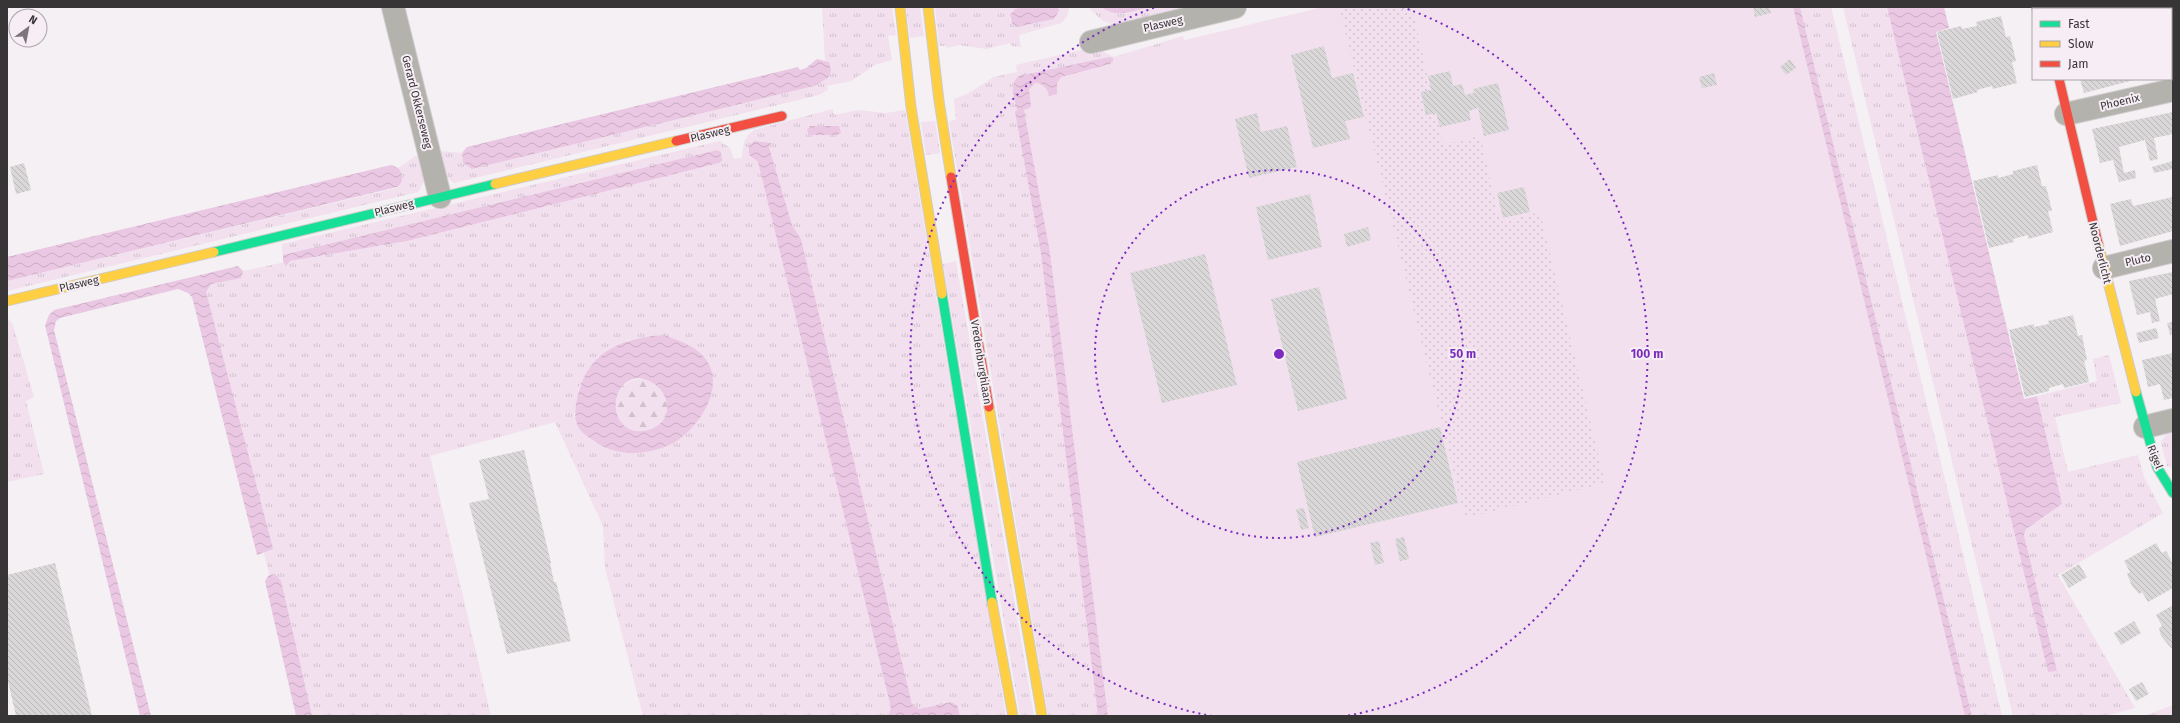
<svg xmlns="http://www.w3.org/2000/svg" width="2180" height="723" font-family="'Fira Sans',sans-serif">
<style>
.grass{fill:url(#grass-tufts);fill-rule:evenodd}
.forest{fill:url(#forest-firs)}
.park{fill:#f2e0ee}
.garden{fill:url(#garden-dots)}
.water{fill:url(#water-waves);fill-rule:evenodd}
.building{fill:url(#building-back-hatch)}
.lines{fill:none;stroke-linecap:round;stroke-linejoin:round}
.street-casing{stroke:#cecbcd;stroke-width:24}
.fast-casing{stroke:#cecbcd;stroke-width:11}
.slow-casing{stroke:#cecbcd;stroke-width:11}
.jam-casing{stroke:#cecbcd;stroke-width:11}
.street{stroke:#b3b2ad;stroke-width:22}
.fast{stroke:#16e098;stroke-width:9}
.slow{stroke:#ffcf43;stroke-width:9}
.jam{stroke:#f24e42;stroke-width:9}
.ring{fill:none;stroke:#7b2cbf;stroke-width:2;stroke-dasharray:2 4}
.labels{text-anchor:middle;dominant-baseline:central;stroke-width:4;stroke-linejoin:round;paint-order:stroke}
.street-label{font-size:11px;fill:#383537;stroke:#f6eef4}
.centre{fill:#7b2cbf;stroke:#f6eef4;stroke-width:2}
.ring-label{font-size:12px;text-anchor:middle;font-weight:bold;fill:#7b2cbf;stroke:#f6eef4;stroke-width:4;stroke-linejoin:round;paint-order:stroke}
</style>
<defs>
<pattern id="grass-tufts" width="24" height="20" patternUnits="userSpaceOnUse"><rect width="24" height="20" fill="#f2e0ee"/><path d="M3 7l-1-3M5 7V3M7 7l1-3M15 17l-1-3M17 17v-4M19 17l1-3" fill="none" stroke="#d0c1cd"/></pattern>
<pattern id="forest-firs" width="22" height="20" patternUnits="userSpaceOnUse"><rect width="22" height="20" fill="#f2e0ee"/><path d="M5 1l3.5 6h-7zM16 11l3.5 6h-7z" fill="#d0c1cd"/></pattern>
<pattern id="garden-dots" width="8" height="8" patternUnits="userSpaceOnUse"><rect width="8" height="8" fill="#f2e0ee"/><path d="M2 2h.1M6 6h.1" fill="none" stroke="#d0c1cd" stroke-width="1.8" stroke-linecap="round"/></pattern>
<pattern id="water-waves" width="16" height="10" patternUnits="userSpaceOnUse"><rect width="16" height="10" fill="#eac7e2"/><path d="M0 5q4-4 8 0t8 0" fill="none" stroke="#c9acc2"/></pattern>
<pattern id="building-back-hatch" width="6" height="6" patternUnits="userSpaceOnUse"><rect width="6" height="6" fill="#dad7d9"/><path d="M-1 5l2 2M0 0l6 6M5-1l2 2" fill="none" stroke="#bcb9bb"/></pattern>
</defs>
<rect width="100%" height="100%" fill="#f4f0f3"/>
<!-- grass -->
<g class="grass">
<path d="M822,7H892L896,35L888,36L892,60L875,65L851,81L827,86L828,90L819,95L454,183L445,176L439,151L462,153L463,163L472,169L814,86L828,78L829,62L825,60Z"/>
<path d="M906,7H920L924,36L910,38Z"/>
<path d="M935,7H1024L1015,9L1010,15V20L1017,27L1054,19L1059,11L1058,7H1069C1069,14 1066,19 1061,23L1019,35L1021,47L1011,46L1010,43L987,49L958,45L947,48L946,46H939Z"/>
<path d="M1089,7H1101L1109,12L1125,14L1151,7H1187L1116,25L1103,21L1092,11Z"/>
<path d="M1800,7H1831L2002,716H1972Z"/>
<path d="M1843,7H1887L2048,672L2057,671L2024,535L2026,529L2062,504L2037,396L2097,381L2093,359L2109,355L2121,403L2055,417L2068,472L2138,455L2144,477L2163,513L2058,575L2135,708L2106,716H2013Z"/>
<path d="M1183,36L1231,224L1661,716H1108L1050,253L1024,110L1109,57L1039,72L1013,83V87L1017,110L1015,112L1041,254L1098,716H1048L949,121L956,120L954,99L969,93L994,77L1017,72L1016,65L1094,47L1114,57Z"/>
<path d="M833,109L834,115L858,110L886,113L905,110L1006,716H960L957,705L951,702L919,709L912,704L801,239L792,225L769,147L771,143L749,146V155L758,162L891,708L889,714L883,716H643L605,568L603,526L555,422L430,456L491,716H304L197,281L290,261L407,241L719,163L722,155L721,152L717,150L283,255L282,244L720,141L730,148L734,159L742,158C743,146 743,138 754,130ZM665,335L709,367L713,382L711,395L574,417L579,386L627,340Z"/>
<path d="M935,121L940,153L926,155L921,122Z"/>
<path d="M417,155L424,182L418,192L7,291V281L397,188C404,182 404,174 398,168Z"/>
<path d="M956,261L1034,716H1020L943,264Z"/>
<path d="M7,317L13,325L34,397L26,401L44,474L7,482Z"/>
<path d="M2173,430V468L2167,466L2161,442L2167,433Z"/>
<path d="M2173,705V716H2144Z"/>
</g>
<!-- forest -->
<circle class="forest" cx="641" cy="405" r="26"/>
<!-- park -->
<path class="park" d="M1323,7H1796L1968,716H1110L1022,79Z"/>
<!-- garden -->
<path class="garden" d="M1339,7H1412L1443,145L1480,136L1500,222L1540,212L1605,483L1465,518Z"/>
<!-- water -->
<g class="water">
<path d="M1024,7H1058L1059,11L1054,19L1017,27L1012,23L1010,15L1015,9Z"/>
<path d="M1101,7H1151C1132,11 1117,19 1101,7Z"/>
<path d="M1793,7H1800L1972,716H1965Z"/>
<path d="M1887,7H1944L1949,28L1936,32L2024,399L2037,396L2062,504L2026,529L2024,535L2057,671L2048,672Z"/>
<path d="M1109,57L1113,58V61L1110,64L1061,77L1057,83V94L1049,96C1048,89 1043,83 1035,83L1029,89L1031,107L1024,110L1050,253L1108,716H1098L1041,254L1015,112L1017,110C1015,99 1008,84 1019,76Z"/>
<path d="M817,59L829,62L831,71L828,78L814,86L472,169L463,163L462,153L467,147L798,67L800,70L806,68Z"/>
<path d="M810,126H839L841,132L838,135H809L807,130Z"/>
<path d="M754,141L771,143L769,147L792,225L801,239L912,704L919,709L951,702L957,705L960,716H883L889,714L891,708L758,162L749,155V146Z"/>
<path d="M717,150L721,152L722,161L719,163L407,241L290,261L286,266L283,261V255Z"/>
<path d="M391,165L398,168C404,174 404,182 397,187L7,281V257Z"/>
<path d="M238,266L243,271L241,278L211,284L206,292L273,549L257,555L192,297L188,293L178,289L60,318L56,321L54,330L151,716H140L45,325L49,315L54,310Z"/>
<path d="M664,335C677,340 690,344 700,353C729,379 704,422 678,440C662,451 635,456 616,451C606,449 595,442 587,436C575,428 574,417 576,404C584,354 618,338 664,335ZM638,378C673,382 679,427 643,431C609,435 606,382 638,378Z"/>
<path d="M275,574L281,581L312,716H296L265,581L269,575Z"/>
</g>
<!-- building -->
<g class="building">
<path d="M1753,7H1769L1771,13L1755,17Z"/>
<rect x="2063" y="7" width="42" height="2"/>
<rect x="2171" y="9" width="2" height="11"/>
<path d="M2001,16L2006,37L2010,36L2016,61L2012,62L2017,83L1993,89L1992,86L1977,90L1978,92L1953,99L1937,32L1961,26L1962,29L1977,26L1976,22Z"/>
<path d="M1324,46L1332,78L1353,73L1364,117L1345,121L1350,139L1313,148L1291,55Z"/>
<rect x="2171" y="48" width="2" height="22"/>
<path d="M1790,59L1796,68L1786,75L1780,67Z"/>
<path d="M1450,71L1453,86L1462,84L1465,95L1474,93L1473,89L1498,83L1509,130L1484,136L1478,108L1469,111L1471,120L1440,127L1436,113L1426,115L1421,92L1431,90L1428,76Z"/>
<path d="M1714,73L1717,85L1702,88L1699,77Z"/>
<path d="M2080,79H2133L2134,80L2084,93Z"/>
<path d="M2173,112V134L2154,138L2158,159L2150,161L2145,140L2119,147L2124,173L2135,170L2136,178L2119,182L2113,160L2100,163L2092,129Z"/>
<path d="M1257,113L1261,132L1287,126L1297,167L1249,178L1235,119Z"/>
<path d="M2173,161V169L2154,173L2152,167Z"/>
<path d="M24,163L31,190L16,194L10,167Z"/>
<path d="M2037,165L2042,186H2046L2052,211H2048L2053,232L2028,239V235L2013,239L2014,242L1989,248L1973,181L1998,175V178L2013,174V171Z"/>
<path d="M1524,187L1530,212L1503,218L1497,193Z"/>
<path d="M1310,194L1322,247L1268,260L1256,207Z"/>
<path d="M2173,197V231L2120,246L2110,204L2131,199L2133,206Z"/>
<path d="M1368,227L1371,240L1347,247L1344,234Z"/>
<path d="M1205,254L1237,385L1162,403L1130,273Z"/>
<path d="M2173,272V294L2155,299L2160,321L2152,323L2150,312L2137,315L2129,281Z"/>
<path d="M1319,287L1347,399L1298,411L1271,299Z"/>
<path d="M2073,315L2078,336L2082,335L2087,360L2084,361L2089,382L2064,388L2063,384L2049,388V391L2025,397L2009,330L2034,324V327L2049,324L2048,321Z"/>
<path d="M2172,322L2173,334L2170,335L2167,323Z"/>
<path d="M2156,328L2159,338L2139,343L2136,333Z"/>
<path d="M2173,353V398L2164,400L2160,384L2148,387L2142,360Z"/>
<path d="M1440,427L1458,503L1315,537L1297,462Z"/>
<path d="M524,450L551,563H550L554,582H556L571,641L507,654L469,503L489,499L479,460Z"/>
<path d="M1304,508L1309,528L1301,530L1296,509Z"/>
<path d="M1404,537L1409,559L1400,561L1395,539Z"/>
<path d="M1379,541L1384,563L1375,565L1370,543Z"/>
<path d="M2156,543L2162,553L2166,551L2173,564V588L2148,602L2142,592L2139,594L2132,586L2127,574L2130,572L2124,561Z"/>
<path d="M55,563L92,716H16L7,677V575Z"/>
<path d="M2079,564L2087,577L2069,588L2061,575Z"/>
<path d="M2173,605V647L2171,648L2161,636L2159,628L2162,626L2156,615Z"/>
<path d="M2134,621L2141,633L2121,645L2114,633Z"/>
<path d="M2142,682L2149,694L2136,701L2129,689Z"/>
</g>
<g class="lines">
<defs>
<g id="street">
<path d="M393,7L440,197"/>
<path d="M2043,7L2044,9"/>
<path d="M1091,42L1235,7"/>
<path d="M2066,114L2173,90"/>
<path d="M2104,268L2173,251"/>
<path d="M2145,427L2173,420"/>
</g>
<g id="fast">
<path d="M214,252L495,184"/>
<path d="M942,294L992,602"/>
<path d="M2136,392L2157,467L2173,493"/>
</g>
<g id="slow">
<path d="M900,7L911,107L942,294"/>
<path d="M928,7L939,101L951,177"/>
<path d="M495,184L676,141"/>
<path d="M2098,243L2136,392"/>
<path d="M7,301L214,252"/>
<path d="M989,407L1042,716"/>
<path d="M992,602L1013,716"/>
</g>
<g id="jam">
<path d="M2059,79L2098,243"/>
<path d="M676,141L782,116"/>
<path d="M951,177L989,407"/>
</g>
</defs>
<!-- street casing -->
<use href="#street" class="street-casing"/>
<!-- fast casing -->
<use href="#fast" class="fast-casing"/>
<!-- slow casing -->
<use href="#slow" class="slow-casing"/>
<!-- jam casing -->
<use href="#jam" class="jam-casing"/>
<!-- street -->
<use href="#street" class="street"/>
<!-- fast -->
<use href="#fast" class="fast"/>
<!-- slow -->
<use href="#slow" class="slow"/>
<!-- jam -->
<use href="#jam" class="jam"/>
</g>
<!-- distance rings -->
<g class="ring">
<circle cx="1279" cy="354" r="184"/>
<path d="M1212 716A368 368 0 0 1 1156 7M1402 7A368 368 0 0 1 1346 716"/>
</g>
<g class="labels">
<!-- street labels -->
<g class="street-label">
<text transform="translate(1163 24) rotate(-13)">Plasweg</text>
<text transform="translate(417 102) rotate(76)">Gerard Okkerseweg</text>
<text transform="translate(2120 102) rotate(-13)">Phoenix</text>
<text transform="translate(710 134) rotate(-14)">Plasweg</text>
<text transform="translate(394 208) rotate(-14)">Plasweg</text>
<text transform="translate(2100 253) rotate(76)">Noorderlicht</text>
<text transform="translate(2138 260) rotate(-13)">Pluto</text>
<text transform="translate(79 284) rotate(-13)">Plasweg</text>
<text transform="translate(981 362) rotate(81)">Vredenburghlaan</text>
<text transform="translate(2155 457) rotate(69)">Rigel</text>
</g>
</g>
<circle cx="1279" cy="354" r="6" class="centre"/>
<g class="ring-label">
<text x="1463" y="358">50 m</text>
<text x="1647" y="358">100 m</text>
</g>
<!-- border -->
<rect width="2180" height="723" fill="none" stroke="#383537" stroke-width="16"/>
<!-- legend -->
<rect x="2032" y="8" width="140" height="72" fill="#f6eef4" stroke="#aaa4a8"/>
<rect x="2040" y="21" width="20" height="6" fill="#16e098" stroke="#aaa4a8"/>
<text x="2068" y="28" font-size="12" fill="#383537">Fast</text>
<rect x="2040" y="41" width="20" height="6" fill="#ffcf43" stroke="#aaa4a8"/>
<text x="2068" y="48" font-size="12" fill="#383537">Slow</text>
<rect x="2040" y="61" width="20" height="6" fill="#f24e42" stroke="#aaa4a8"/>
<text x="2068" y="68" font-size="12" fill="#383537">Jam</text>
<!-- north arrow -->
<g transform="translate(28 28) rotate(32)"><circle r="19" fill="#f6eef4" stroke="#aaa4a8"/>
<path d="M0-3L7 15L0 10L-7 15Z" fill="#7a7679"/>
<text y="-6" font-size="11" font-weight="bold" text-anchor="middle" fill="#383537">N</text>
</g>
</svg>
